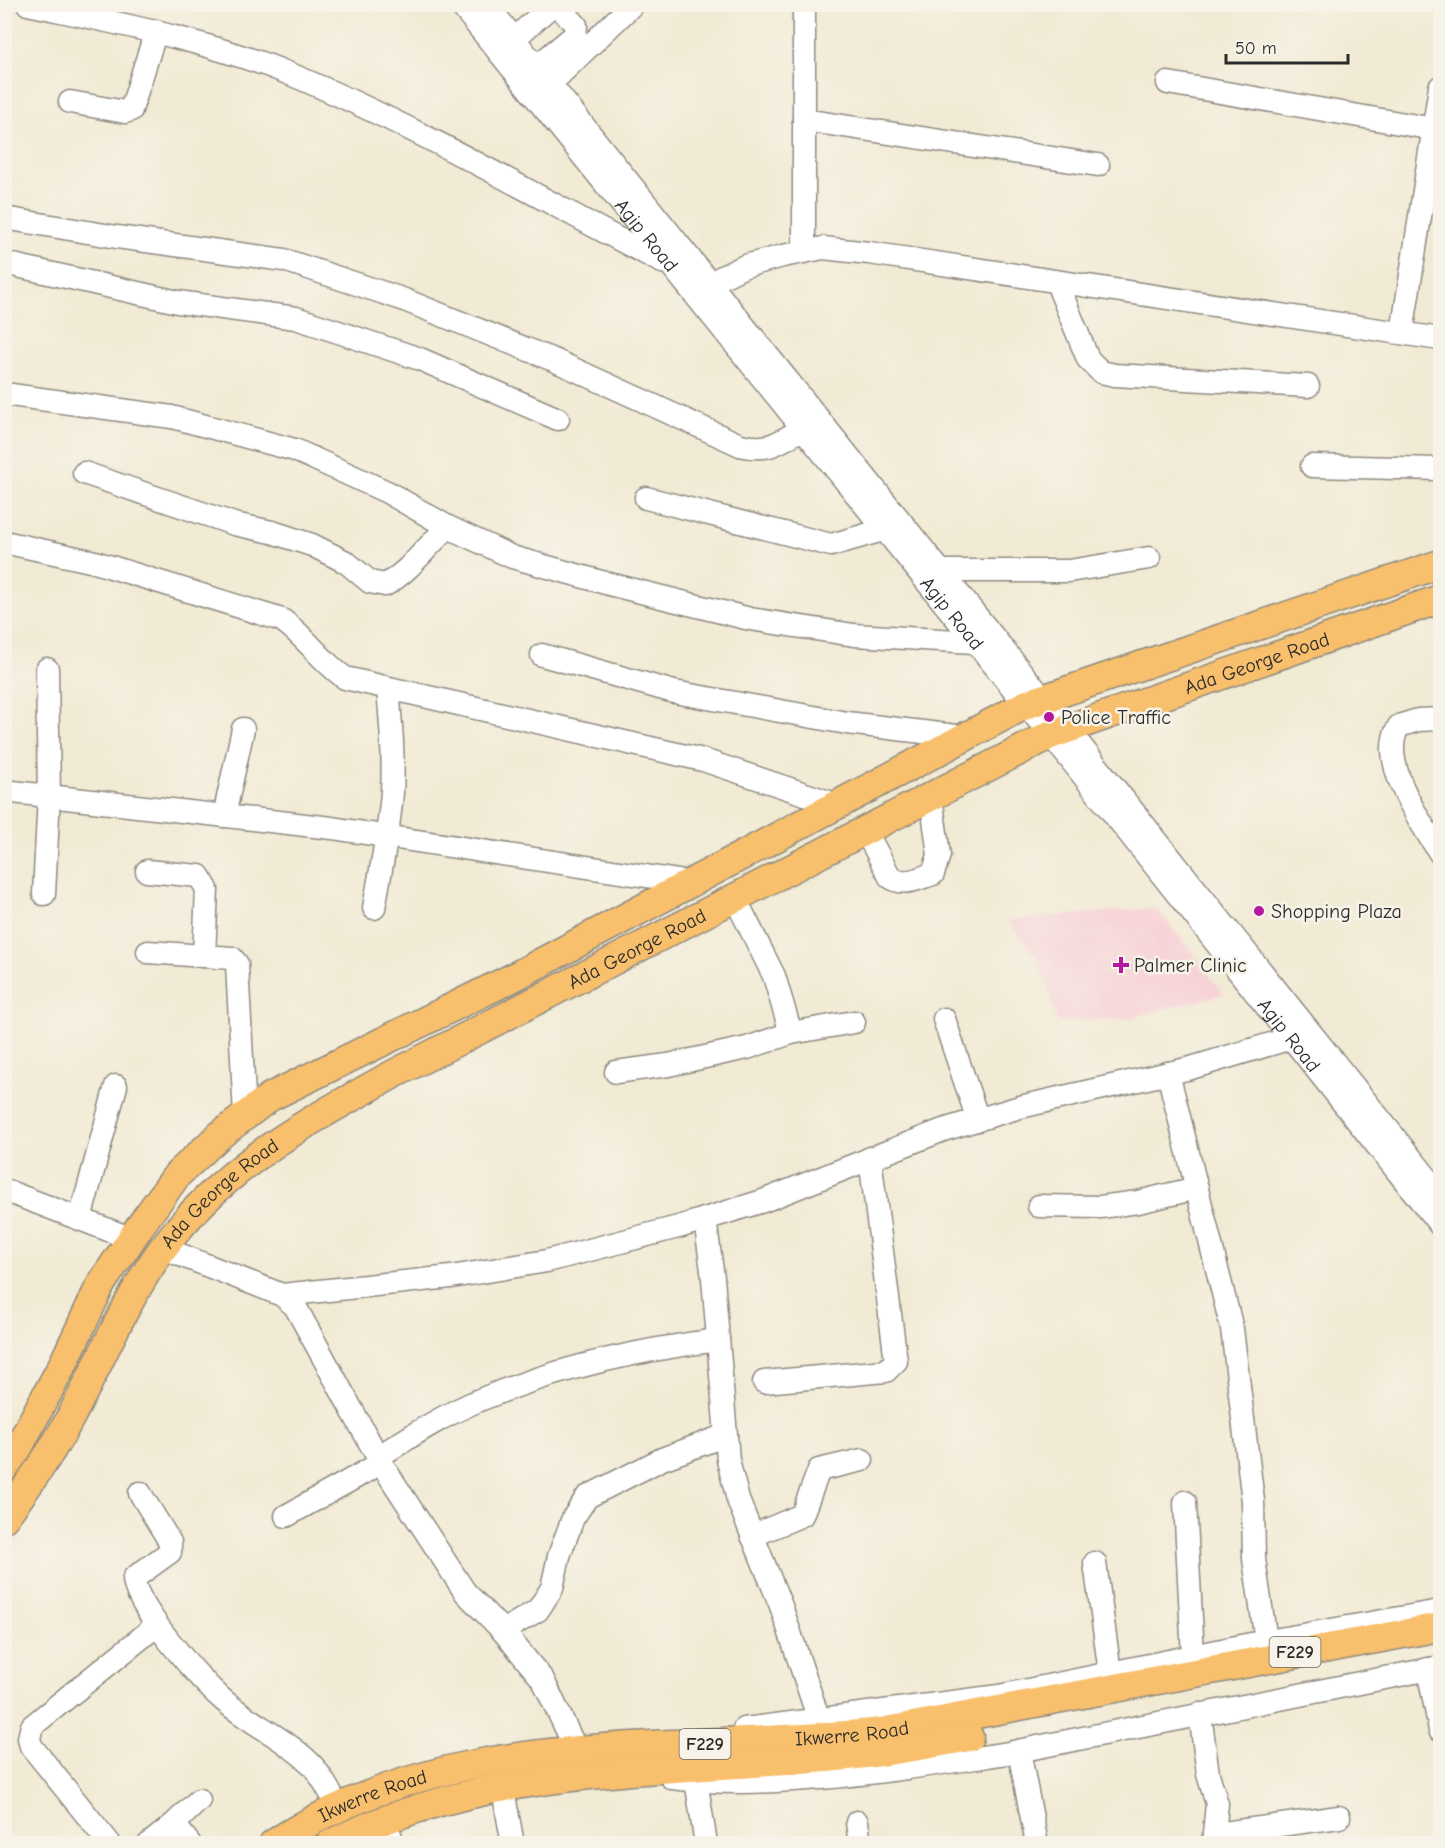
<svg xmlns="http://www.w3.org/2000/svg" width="1445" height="1848" font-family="'Comic Neue',sans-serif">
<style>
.built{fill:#f7cfd5}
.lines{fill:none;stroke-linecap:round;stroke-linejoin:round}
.minor-casing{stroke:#8e8a80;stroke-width:25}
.major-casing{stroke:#8e8a80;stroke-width:31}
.minor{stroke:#fff;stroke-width:22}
.major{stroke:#f8bf6c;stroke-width:28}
.poi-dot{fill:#b5179e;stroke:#f7f3e8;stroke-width:2}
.labels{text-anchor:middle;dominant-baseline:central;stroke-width:5;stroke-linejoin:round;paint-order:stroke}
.shield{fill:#f7f3e8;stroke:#686764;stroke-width:1.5}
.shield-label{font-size:18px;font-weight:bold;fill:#2b2b2b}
.street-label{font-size:20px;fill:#2b2b2b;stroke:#f7f3e8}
.poi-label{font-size:20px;fill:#2b2b2b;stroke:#f7f3e8;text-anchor:start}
</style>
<rect width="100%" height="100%" fill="#f7f3e8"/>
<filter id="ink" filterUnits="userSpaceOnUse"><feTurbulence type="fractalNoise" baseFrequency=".0167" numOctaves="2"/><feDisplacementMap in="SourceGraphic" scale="12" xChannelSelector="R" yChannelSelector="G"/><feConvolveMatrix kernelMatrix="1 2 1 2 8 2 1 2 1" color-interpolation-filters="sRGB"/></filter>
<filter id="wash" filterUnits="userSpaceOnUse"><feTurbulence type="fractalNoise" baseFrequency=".008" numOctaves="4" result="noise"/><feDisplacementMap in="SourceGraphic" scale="24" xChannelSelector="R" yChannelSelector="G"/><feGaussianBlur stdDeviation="1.35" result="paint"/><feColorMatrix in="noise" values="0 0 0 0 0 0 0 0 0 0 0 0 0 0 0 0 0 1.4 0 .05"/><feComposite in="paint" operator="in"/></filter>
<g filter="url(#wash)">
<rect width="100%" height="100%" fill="#f1ead4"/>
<!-- built -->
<path class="built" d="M1157,908L1224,994L1130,1018L1057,1022L1048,986L1036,957L1007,920Z"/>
</g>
<g filter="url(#ink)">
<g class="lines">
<defs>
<g id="minor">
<path d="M28,4C116,23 206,40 290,74C418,127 539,198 662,262"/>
<path id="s1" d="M460,4L1070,759L1440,1225"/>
<path d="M486,4C804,401 1123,797 1440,1194"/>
<path d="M804,4V252"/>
<path d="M514,39L550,7L560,8L576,25L575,35L536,67"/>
<path d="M1168,83L1434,129"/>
<path d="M550,84L633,4"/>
<path d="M70,102L125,112L131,110L156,31"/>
<path d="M804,120L1098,165"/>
<path d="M4,218L117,237L284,260L402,299L556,361L740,445C768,452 778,443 802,429"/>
<path d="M4,263L178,302L296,318L420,359L558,419"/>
<path d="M1057,283L1088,359L1101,372L1115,375L1308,386"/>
<path d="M695,290L745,266L783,256L823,248L869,253L1440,339"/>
<path d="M1402,333L1440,87"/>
<path d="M4,394L172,417L295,450L387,492L448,527L512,557L609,584L750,619L854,635L974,642"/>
<path d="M1312,466L1440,469"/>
<path d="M84,473L234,524L272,532L312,545L346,562L370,582L385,585C409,572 427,546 448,527"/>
<path d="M646,498L831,545L883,530"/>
<path d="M4,542L95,562L282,620C306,637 321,661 345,678L703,760L838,805"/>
<path d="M942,571H1069L1149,558"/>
<path d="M542,655L674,692L847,723L965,737"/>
<path d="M1440,719L1418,720L1399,726C1377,760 1421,823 1440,853"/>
<path d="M4,791L332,828L692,883"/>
<path d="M224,816L243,729"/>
<path d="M865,830L890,877C905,887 918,878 933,874L939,855L931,797"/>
<path d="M147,871L199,876L207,889L204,956"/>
<path d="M44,894L49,795L47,669"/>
<path d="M735,898L774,976L791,1033"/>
<path d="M374,908C381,869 389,831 392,792C394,757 391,723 388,689"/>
<path d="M148,952L232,958L237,964L245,1116"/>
<path d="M944,1019L978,1120"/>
<path d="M616,1072L668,1065L747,1048L791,1033L854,1022"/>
<path d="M1168,1073L1232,1329L1253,1501L1254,1559L1266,1641"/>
<path d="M4,1190L132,1239"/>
<path d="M1039,1206L1100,1207L1138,1202L1197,1188"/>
<path d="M80,1219L116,1086"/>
<path d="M705,1219L713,1278L728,1460L738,1500L781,1606L819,1720"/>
<path d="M163,1248L282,1295L295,1306L381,1463L465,1592L503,1631L543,1680L576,1749"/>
<path d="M282,1295L451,1277L547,1261L682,1226L763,1201L943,1130L1020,1107L1191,1068L1291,1038"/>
<path d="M764,1382L886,1371L896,1361L870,1158"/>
<path d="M378,1457C411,1436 445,1414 482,1399C558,1368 637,1350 718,1340"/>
<path d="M140,1493L170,1542V1552L134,1578C133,1604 200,1680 222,1699C249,1723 285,1738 311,1764C322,1775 330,1793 338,1807"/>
<path d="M1185,1502L1193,1656"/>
<path d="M286,1516L381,1463"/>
<path d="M752,1536L802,1515L819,1470L862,1460"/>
<path d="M1095,1563L1110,1673"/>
<path d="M503,1631L538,1610L552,1588L559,1556L573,1518L587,1497L662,1459L726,1435"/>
<path d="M1428,1669L1440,1730"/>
<path d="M1200,1714L1208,1774L1217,1804L1213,1844"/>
<path d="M744,1729L999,1696L1251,1644L1440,1611"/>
<path d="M1019,1751L1037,1844"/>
<path d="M672,1778C776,1791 903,1769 1008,1753L1440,1667"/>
<path d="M696,1780L706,1844"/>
<path d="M502,1785L513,1844"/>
<path d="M383,1819L394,1844"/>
<path d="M857,1822L860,1844"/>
<path d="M1216,1834L1339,1817"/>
<path d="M110,1844L31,1746L29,1738L32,1726L157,1625"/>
<path d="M149,1844L174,1824"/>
<path d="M190,1844L174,1824L199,1800"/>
</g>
<g id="major">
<path d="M4,1468L18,1448L64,1362L101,1284L140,1226L177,1175L220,1135L270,1097L510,979L1025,705L1440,564"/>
<path id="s2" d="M4,1518C25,1490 45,1462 63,1431C97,1371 122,1304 163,1248C224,1166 302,1125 390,1076L1050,735L1440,599"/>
<path id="s3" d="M273,1844C456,1723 674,1754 881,1732L1440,1627"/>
<path d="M330,1844C496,1760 677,1774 857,1755C894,1751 932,1744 969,1737"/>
</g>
</defs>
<!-- minor casing -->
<use href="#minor" class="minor-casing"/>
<!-- major casing -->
<use href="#major" class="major-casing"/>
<!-- minor -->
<use href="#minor" class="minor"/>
<!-- major -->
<use href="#major" class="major"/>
</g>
</g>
<!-- markers -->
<g class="poi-dot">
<circle cx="1049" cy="717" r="6"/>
<circle cx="1259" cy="911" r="6"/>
<path d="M1118 956h6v6h6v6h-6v6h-6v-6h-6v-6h6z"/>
</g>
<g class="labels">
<!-- shield labels -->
<g class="shield">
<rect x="1269.5" y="1637" width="51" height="30" rx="4.5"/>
<rect x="679.5" y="1729" width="51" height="30" rx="4.5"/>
</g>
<g class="shield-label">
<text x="1295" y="1652">F229</text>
<text x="705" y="1744">F229</text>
</g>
<!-- street labels -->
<g class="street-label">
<text stroke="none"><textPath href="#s1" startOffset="297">Agip Road</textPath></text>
<text stroke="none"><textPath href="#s1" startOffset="783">Agip Road</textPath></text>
<text stroke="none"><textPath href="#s2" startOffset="1563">Ada George Road</textPath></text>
<text stroke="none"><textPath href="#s2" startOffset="879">Ada George Road</textPath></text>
<text stroke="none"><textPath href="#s1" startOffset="1323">Agip Road</textPath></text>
<text stroke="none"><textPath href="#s2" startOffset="393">Ada George Road</textPath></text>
<text stroke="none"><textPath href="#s3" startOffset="597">Ikwerre Road</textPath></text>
<text stroke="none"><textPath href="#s3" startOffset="111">Ikwerre Road</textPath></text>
</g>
<!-- poi labels -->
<g class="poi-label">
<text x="1061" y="717">Police Traffic</text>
<text x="1271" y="911">Shopping Plaza</text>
<text x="1134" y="965">Palmer Clinic</text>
</g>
</g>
<!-- margin -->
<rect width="1445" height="1848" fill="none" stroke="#f7f3e8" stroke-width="24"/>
<!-- scale -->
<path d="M1226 54v9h122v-9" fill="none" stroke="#2b2b2b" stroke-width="3"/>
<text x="1235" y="54" font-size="18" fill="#2b2b2b" stroke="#f7f3e8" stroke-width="4.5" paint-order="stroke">50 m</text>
</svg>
